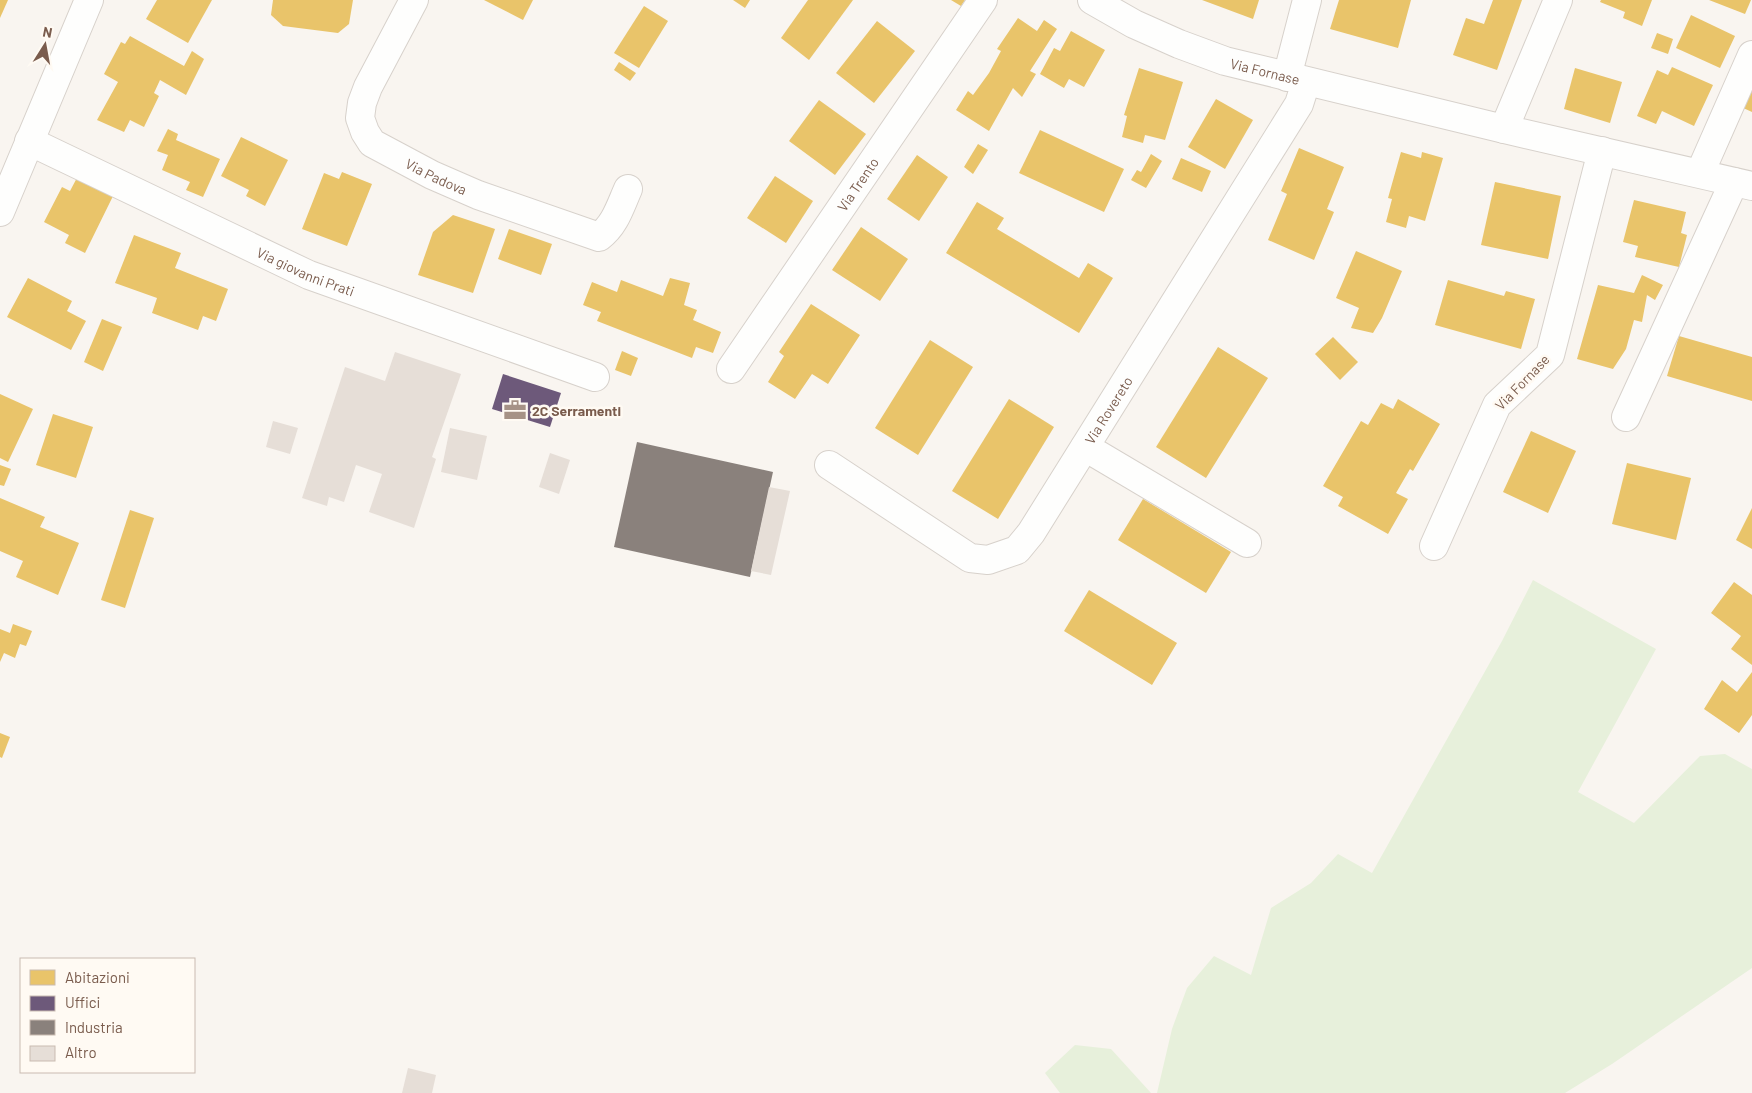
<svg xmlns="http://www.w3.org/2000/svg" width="1752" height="1093" font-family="Barlow,sans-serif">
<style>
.green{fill:#e7f0db}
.homes{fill:#e9c46a}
.offices{fill:#6d597a}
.industry{fill:#8a817c}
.building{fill:#e6ded7}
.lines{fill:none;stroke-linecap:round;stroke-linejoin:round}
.minor-casing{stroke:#d7d1cb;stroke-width:30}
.minor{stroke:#fefefd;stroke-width:28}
.labels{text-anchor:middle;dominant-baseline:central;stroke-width:5;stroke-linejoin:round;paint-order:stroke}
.street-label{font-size:14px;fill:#7a5c4d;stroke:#fffaf3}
.poi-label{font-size:14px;font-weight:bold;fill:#7a5c4d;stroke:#fffaf3;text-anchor:start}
</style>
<rect width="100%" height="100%" fill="#f9f5f0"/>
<!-- green -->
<g class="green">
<path d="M1533,580L1656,649L1578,792L1634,823L1700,756L1725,754L1752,769V968L1612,1064L1565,1093H1157L1172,1029L1187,988L1214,956L1251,975L1271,908L1311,883L1338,854L1372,873L1502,641Z"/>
<path d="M1075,1045L1111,1049L1151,1093H1060L1045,1073Z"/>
</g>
<!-- homes -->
<g class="homes">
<path d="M0,0H8L0,18Z"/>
<path d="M157,0H212L188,43L146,19Z"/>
<path d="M273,0H353L349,24L338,33L283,26L271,15Z"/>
<path d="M484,0H533L523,20Z"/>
<path d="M733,0H750L745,8Z"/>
<path d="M808,0H853L809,60L781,38Z"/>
<path d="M951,0H965L961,6Z"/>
<path d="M1202,0H1259L1253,19Z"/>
<path d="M1339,0H1411L1398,48L1330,29Z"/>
<path d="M1493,0H1522L1497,70L1453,55L1466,18L1484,24Z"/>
<path d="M1601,0H1652L1642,26L1623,18L1625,12L1600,2Z"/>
<path d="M1709,0H1751L1745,14Z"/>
<path d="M644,6L668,21L639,68L614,53Z"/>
<path d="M1691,15L1735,36L1720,68L1676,48Z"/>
<path d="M1018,18L1037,31L1044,20L1057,29L1030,71L1036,74L1022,97L1013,88L989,131L956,110L968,91L973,95L989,73L1001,51L997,49Z"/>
<path d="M877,21L915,51L874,103L836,73Z"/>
<path d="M1071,31L1105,50L1084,87L1069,79L1064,88L1040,74L1054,48L1060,51Z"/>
<path d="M1657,33L1673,39L1668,54L1651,48Z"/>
<path d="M130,36L184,66L192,51L204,59L186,95L160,80L154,93L159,96L144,127L130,120L124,132L97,120L118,82L104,74L121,42L125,44Z"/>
<path d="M619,62L636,73L630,81L614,70Z"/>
<path d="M1672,67L1713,85L1694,126L1662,111L1656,124L1637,116L1657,70L1668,75Z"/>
<path d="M1139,68L1183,82L1165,140L1145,135L1143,143L1122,137L1127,116L1124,115Z"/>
<path d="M1575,68L1622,82L1610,123L1564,109Z"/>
<path d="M1752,89V112L1741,107Z"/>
<path d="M1216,99L1253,120L1225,169L1188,147Z"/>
<path d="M819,100L866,134L835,175L789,141Z"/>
<path d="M168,129L178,134L176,140L220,159L203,197L186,190L190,182L162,170L168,155L157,151Z"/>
<path d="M1040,130L1124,169L1104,212L1019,173Z"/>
<path d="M241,137L288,160L265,206L246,196L249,190L221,176Z"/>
<path d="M978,144L988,150L973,174L964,167Z"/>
<path d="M1299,148L1344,167L1327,209L1334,212L1314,260L1268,240L1287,194L1281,191Z"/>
<path d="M1401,152L1421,158L1422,152L1443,158L1425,221L1409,216L1406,228L1386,222L1392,199L1388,198Z"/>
<path d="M1151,154L1162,161L1146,188L1131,180L1137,170L1141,172Z"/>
<path d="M917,155L948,177L919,221L887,199Z"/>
<path d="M1181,158L1211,171L1202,192L1172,179Z"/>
<path d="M342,172L372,184L347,246L302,229L324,173L339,179Z"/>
<path d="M79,174L115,192L85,253L65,243L69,235L44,222L62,187L70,191Z"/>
<path d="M775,176L813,201L786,243L747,218Z"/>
<path d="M1495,182L1561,196L1548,259L1481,245Z"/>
<path d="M1634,200L1686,212L1681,233L1687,235L1679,267L1635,257L1638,246L1623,242Z"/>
<path d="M977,202L1004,218L997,229L1079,278L1088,263L1113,278L1079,333L946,253Z"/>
<path d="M453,215L495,229L473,293L418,275L433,232Z"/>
<path d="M861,227L908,259L880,301L832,270Z"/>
<path d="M509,229L552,244L541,275L498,259Z"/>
<path d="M134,235L181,253L175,268L228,289L216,321L203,316L198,330L152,313L157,298L115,283Z"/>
<path d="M1356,251L1402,271L1382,318L1373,333L1351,328L1359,308L1336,298Z"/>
<path d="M1642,275L1663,285L1655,300L1647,295L1642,322L1634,320L1626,349L1613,369L1577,359L1598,285L1634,293Z"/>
<path d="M28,278L72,301L67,311L86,321L71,350L7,317Z"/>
<path d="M670,278L690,283L684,305L697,310L693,320L721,332L713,353L696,347L692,358L597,321L601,312L583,305L592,282L617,292L621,280L663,296Z"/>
<path d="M1448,280L1504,296L1506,291L1535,299L1521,349L1435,325Z"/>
<path d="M811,304L860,335L828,384L812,374L795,399L768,382L784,356L779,352Z"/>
<path d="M102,319L122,327L103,371L84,362Z"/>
<path d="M1679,336L1752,357V401L1667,376Z"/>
<path d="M1333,337L1358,362L1340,380L1315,354Z"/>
<path d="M930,340L973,367L918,455L875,428Z"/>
<path d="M1218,347L1268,378L1206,478L1156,447Z"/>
<path d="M622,351L638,358L631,376L615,370Z"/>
<path d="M0,394L33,409L8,462L0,458Z"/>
<path d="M1009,399L1054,427L998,519L952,491Z"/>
<path d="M1398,399L1440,424L1413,471L1410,469L1396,493L1408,499L1388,534L1338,506L1343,497L1323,486L1361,421L1368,425L1381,403L1393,409Z"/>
<path d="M53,414L93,427L76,478L36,465Z"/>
<path d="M1531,431L1576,451L1548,513L1503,492Z"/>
<path d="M1627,463L1691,478L1676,540L1612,524Z"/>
<path d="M0,465L11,469L4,486L0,485Z"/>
<path d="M0,498L45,517L40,527L79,543L58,595L16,577L23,561L0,551Z"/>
<path d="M1143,499L1231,552L1206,593L1118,540Z"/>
<path d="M1752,508V549L1736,540Z"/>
<path d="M130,510L154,518L125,608L101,600Z"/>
<path d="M1734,582L1752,595V665L1731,649L1741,636L1711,613Z"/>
<path d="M1089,590L1177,643L1152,685L1064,631Z"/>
<path d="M13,624L32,631L26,646L20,644L15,658L4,653L0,662V629L10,633Z"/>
<path d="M1752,672V715L1739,733L1704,709L1722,680L1737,692Z"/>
<path d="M0,733L10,737L2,758L0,757Z"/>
</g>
<!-- offices -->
<path class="offices" d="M503,374L561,393L550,427L492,409Z"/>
<!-- industry -->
<path class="industry" d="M637,442L773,472L750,577L614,547Z"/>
<!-- building -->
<g class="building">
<path d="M395,352L461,374L432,457L436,459L414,528L369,512L382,474L356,465L344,502L329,497L327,506L302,498L345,367L385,381Z"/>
<path d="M273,421L298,428L290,454L266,447Z"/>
<path d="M450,428L487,436L477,480L441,472Z"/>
<path d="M550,453L570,460L559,494L539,487Z"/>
<path d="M769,487L790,491L771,575L751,571Z"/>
<path d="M408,1068L436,1075L432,1093H402Z"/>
</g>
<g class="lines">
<defs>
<g id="minor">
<path id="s1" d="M414,0L368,87L362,103L360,118L365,132L372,143L432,175L478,195L599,237C615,225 620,207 628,189"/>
<path id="s2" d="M1092,0L1134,24L1179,44L1225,61L1504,129L1752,186"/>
<path d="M1287,77L1307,0"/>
<path d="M1504,129L1558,0"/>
<path id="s3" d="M29,141L309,275L595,377"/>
<path d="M1700,173L1752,55"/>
<path d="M0,212L89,0"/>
<path id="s4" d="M731,369L983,0"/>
<path d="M1626,417L1734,182"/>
<path d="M1085,447L1247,543"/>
<path id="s5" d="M829,465L970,558L988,560L1017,550L1031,533L1299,104L1306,82"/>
<path d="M1434,546L1497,405L1550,355L1602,151"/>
</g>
</defs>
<!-- minor casing -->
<use href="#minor" class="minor-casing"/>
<!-- minor -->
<use href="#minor" class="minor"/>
</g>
<!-- icons -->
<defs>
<symbol id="office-bare" viewBox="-9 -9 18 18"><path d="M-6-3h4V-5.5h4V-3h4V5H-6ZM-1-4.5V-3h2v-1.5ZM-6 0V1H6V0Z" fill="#a69286" stroke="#fffaf3" stroke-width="2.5" paint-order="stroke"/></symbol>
</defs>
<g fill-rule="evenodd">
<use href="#office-bare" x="499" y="394" width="32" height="32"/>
</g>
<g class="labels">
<!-- street labels -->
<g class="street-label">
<text stroke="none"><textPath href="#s2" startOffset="188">Via Fornase</textPath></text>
<text stroke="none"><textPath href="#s1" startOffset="231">Via Padova</textPath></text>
<text stroke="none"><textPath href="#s4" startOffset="224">Via Trento</textPath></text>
<text stroke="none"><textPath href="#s3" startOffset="306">Via giovanni Prati</textPath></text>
<text transform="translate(1522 382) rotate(-46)">Via Fornase</text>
<text stroke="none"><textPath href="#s5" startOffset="385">Via Rovereto</textPath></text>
</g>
<!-- poi labels -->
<g class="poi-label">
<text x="532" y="410">2C Serramenti</text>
</g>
</g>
<!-- legend -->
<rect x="20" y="958" width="175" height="115" fill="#fffaf3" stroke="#cabbb1"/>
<rect x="30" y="970" width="25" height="15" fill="#e9c46a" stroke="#cabbb1"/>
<text x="65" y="983" font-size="15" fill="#7a5c4d">Abitazioni</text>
<rect x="30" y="996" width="25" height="15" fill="#6d597a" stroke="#cabbb1"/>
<text x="65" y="1008" font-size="15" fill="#7a5c4d">Uffici</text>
<rect x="30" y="1020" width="25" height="15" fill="#8a817c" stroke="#cabbb1"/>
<text x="65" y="1033" font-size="15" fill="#7a5c4d">Industria</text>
<rect x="30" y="1046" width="25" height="15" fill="#e6ded7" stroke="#cabbb1"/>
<text x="65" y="1058" font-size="15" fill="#7a5c4d">Altro</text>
<!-- north arrow -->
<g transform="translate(45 45) rotate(11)" stroke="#fffaf3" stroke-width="4" paint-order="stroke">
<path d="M0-4L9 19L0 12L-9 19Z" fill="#7a5c4d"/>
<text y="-8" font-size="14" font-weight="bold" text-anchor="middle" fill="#7a5c4d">N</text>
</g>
</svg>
